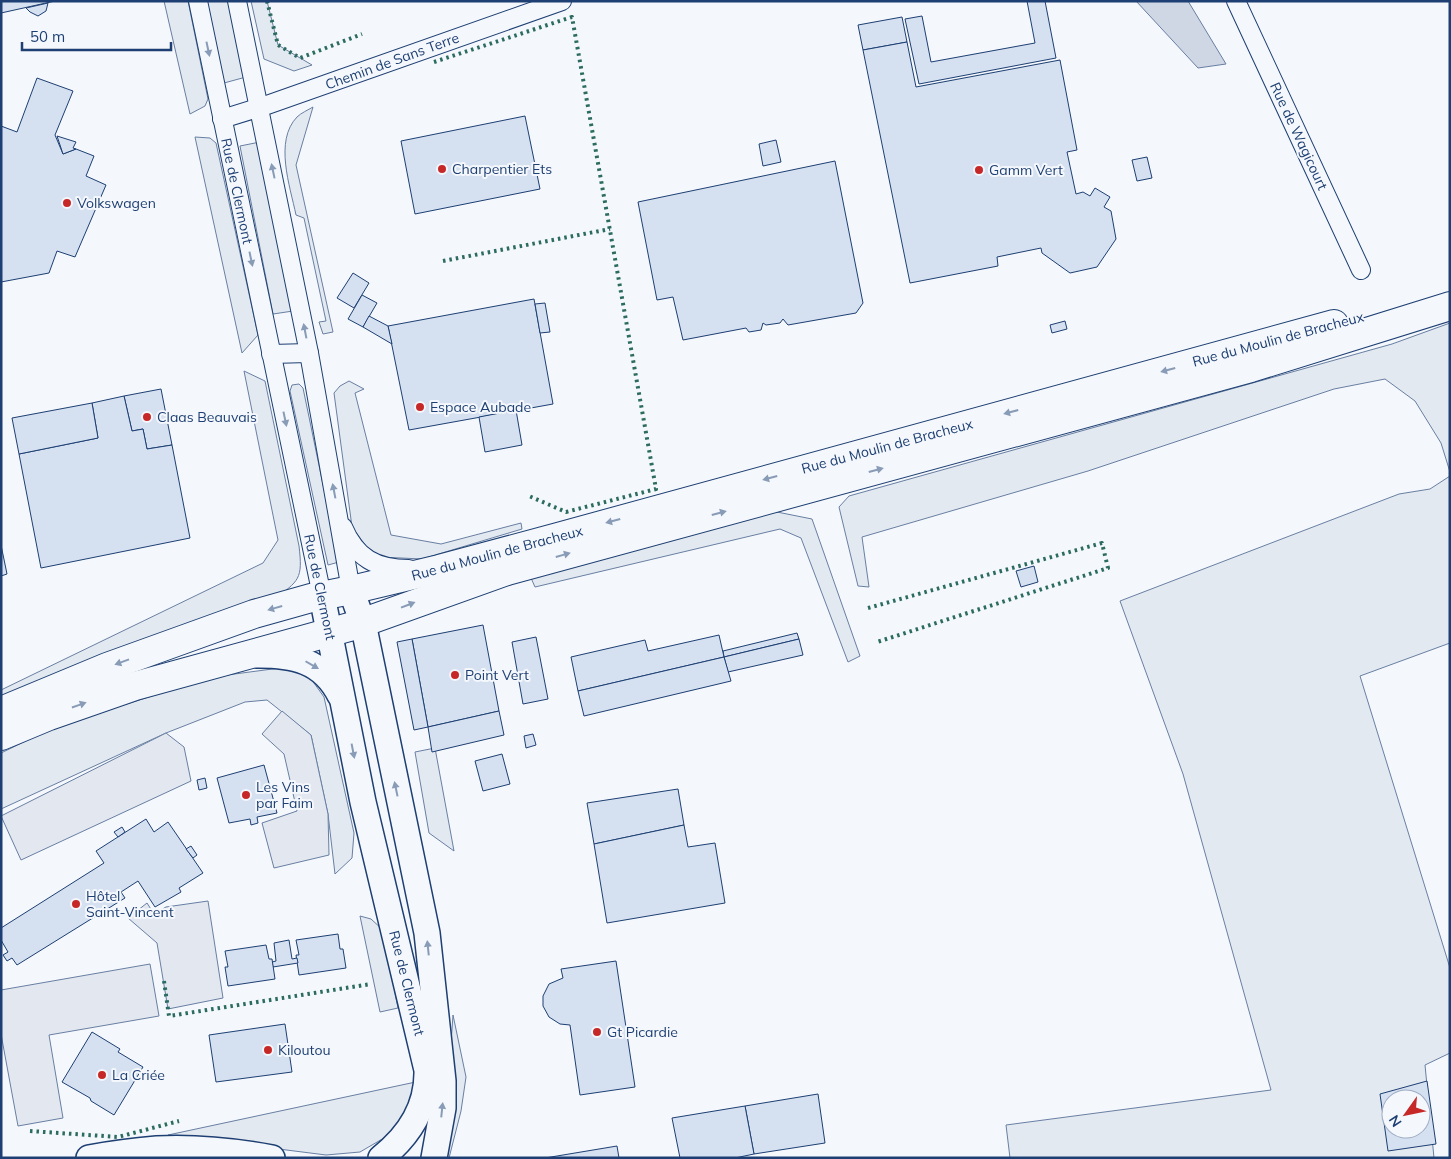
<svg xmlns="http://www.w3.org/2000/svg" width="1451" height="1159" font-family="Mulish,sans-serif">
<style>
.green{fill:#e3e9f0;stroke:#687fa3;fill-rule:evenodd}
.parking{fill:#e3e8f0;stroke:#687fa3}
.water{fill:#cfd7e4;stroke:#687fa3}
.building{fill:#d5e0f0;stroke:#1d3f73;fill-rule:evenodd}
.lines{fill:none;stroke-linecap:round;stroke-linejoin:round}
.minor-casing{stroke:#1d3f73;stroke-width:20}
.secondary-casing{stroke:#1d3f73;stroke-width:28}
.primary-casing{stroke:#1d3f73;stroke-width:30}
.minor{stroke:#f4f7fb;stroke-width:18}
.secondary{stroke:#f4f7fb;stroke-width:25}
.primary{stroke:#f4f7fb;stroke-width:28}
.hedge{stroke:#2c6c60;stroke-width:4;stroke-dasharray:2.5 4;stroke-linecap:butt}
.oneway{fill:#889bb7}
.poi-dot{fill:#c62828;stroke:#f4f7fb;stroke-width:2}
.labels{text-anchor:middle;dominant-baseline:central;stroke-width:4;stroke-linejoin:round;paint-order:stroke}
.street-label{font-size:14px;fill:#1d3f73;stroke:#f4f7fb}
.poi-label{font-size:14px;fill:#1d3f73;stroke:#f4f7fb;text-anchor:start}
</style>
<rect width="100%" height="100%" fill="#f4f7fb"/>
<!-- green -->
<g class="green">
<path d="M164,1H188L208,99L205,106L190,114Z"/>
<path d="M207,1H229L246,77L224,83Z"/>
<path d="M251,1H267L278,45L312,65L294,71L264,59Z"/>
<path d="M313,107L296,165L333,332L323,334L319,322L326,321L304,218L296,215C290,186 274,141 297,117C301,113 308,110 313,107Z"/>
<path d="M195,137L210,138L216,143L258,335L242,353Z"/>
<path d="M260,142L293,311L273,314L240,146Z"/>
<path d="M1450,323V472L1441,443L1415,401L1385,379L1334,389L1088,471L862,537L869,587L858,586L839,507L849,496L1392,344Z"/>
<path d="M244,371L265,381L299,546C303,579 299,581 274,599L1,699V690L263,563L278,540Z"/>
<path d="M349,381L364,389L355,393L391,535L441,544L521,523L522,529L422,559L380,557L366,546L352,527L334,393L340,386Z"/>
<path d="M299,384L303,388L339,562L328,565L290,391L292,385Z"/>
<path d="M1450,476V643L1360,676L1450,968V1053L1425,1065L1434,1158H1010L1006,1125L1271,1090L1183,774L1120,601L1399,494L1430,489ZM1391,1099H1421V1129H1391Z"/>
<path d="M772,511L812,519L860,656L848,662L801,538L780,529L535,587L531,578Z"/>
<path d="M295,666L304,669L324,697L354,833L352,858L335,874L328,814L311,735L267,700L245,702L166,733L1,809V753L57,726L212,677Z"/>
<path d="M435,748L454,851L429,833L415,752Z"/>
<path d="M360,916L371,919L383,930L398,1008L380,1012Z"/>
<path d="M453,1015L466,1077L461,1111L449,1158H443Z"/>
<path d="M425,1080L406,1120L384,1138L360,1152L326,1155L168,1135Z"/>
</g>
<!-- parking -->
<g class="parking">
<path d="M282,711L311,735L328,814L329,855L274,868L262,823L297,811L284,754L262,734Z"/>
<path d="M166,733L184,747L191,781L21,860L1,816Z"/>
<path d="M208,901L223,998L168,1009L157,943L128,918L147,903L154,914L166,907Z"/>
<path d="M150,964L159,1016L49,1035L63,1118L18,1126L1,1034V990Z"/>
</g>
<!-- water -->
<path class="water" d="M1136,1H1188L1226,64L1198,68Z"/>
<!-- building -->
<g class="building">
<path d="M1,1H55L1,13Z"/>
<path d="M1027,1H1045L1056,58L919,84L905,19L922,16L931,62L1035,43Z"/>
<path d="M48,3L46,11L38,16L30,12L26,8Z"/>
<path d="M902,17L907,42L863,50L858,25Z"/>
<path d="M907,42L916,87L1060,60L1077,150L1067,152L1076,194L1083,192L1090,196L1095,188L1110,197L1104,207L1111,211L1116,239L1097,267L1070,273L1042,253L1041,248L997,257L998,266L910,283L863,50Z"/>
<path d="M37,78L73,91L55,135L63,154L76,149L94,156L86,176L106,185L75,257L57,251L49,273L1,282V126L17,132Z"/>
<path d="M525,116L540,189L415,214L401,141Z"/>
<path d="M57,136L76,142L73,148L76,149L63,154Z"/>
<path d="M776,140L781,162L763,166L759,144Z"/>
<path d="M1147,157L1152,178L1137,181L1132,160Z"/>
<path d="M835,161L863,303L856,313L788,325L783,319L780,323L766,325L763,323L761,330L749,332L746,328L683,340L673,297L657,300L638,202Z"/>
<path d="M353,273L369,283L354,308L337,298Z"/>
<path d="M362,295L377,303L363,327L348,319Z"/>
<path d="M534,299L553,404L409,430L388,326Z"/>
<path d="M545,303L550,332L540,333L535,304Z"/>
<path d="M369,316L388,326L392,344L363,327Z"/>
<path d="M1065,321L1067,329L1052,333L1050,325Z"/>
<path d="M161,389L172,445L147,449L143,429L132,431L124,396Z"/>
<path d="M124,396L132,431L143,429L147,449L172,445L190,538L41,568L19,454L98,438L92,403Z"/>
<path d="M92,403L98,438L19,454L12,418Z"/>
<path d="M516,410L522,445L485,452L479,417Z"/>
<path d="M1,545L7,574L1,576Z"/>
<path d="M1034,566L1038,582L1021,587L1016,571Z"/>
<path d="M483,625L499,711L428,727L412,639Z"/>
<path d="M797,633L799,639L724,657L723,651Z"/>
<path d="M719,635L724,657L578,691L571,657L645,640L648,651Z"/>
<path d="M536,637L548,699L523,704L512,642Z"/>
<path d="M412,639L428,727L414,730L397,642Z"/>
<path d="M799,639L803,655L728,672L724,657Z"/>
<path d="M724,657L731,681L584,716L578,691Z"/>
<path d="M499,711L504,735L432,752L428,727Z"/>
<path d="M533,734L536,745L526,748L524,736Z"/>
<path d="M502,754L510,784L483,791L475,761Z"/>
<path d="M264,765L277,813L257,817L258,823L251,825L250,819L229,823L217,778Z"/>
<path d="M205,778L207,788L199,790L197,780Z"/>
<path d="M678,789L684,825L594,844L587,803Z"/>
<path d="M146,819L154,832L168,822L203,873L179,888L181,892L155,907L138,881L121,892L125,898L17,965L12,958L7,961L3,955L8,952L1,940V928L104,863L96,851Z"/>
<path d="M684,825L688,847L715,843L725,903L607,923L594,844Z"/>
<path d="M122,827L125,832L118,837L114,832Z"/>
<path d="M191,846L197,855L193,858L186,849Z"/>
<path d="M338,934L340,949H343L346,968L299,975L296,955H299L296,940Z"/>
<path d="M289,940L292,959L297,958L298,963L273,967L272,962L276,961L274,943Z"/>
<path d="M266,945L269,959H272L275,979L228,986L225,967H228L225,951Z"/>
<path d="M616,961L635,1087L580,1095L570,1025L560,1024L549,1017L543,1006V996L549,984L563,978L561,969Z"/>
<path d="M285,1024L292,1072L216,1082L209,1035Z"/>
<path d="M92,1032L120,1049L118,1052L143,1067L114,1115L91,1101L90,1098L62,1082Z"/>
<path d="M1427,1081L1436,1144L1388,1151L1380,1094ZM1391,1099H1421V1129H1391Z"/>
<path d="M818,1094L825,1143L754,1154L745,1106Z"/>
<path d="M745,1106L754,1154L735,1158H680L672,1118Z"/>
<path d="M617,1146L619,1158H545Z"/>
</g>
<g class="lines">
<defs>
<g id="minor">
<path d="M198,1L322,596"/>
<path d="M237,1L309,353L351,590"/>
<path d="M1236,1L1361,270"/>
<path d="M222,119L267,105L562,1"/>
<path d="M271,354L309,353"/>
<path d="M343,527C356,558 376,569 409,569"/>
</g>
<g id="secondary">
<path d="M351,590L363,623L427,933L443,1081V1108L434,1158"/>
<path d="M322,596L363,802L427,1070C428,1106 409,1136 381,1158"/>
<path d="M258,655C293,655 322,660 340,695"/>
<path d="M89,1158C111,1154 134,1151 157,1149C196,1147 234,1151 272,1158"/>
</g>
<g id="primary">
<path d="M1,711L107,667L254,614L311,598L351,590L439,569L558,537L1334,324"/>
<path d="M1,736L49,716L135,686L353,626L507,571L1251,368L1450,306"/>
</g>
</defs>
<!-- minor casing -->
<use href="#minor" class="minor-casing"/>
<!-- secondary casing -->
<use href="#secondary" class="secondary-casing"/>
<!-- primary casing -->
<use href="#primary" class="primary-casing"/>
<!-- minor -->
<use href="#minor" class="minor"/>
<!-- secondary -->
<use href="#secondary" class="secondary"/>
<!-- primary -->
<use href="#primary" class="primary"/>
<!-- hedge -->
<g class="hedge">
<path d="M267,1L278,45L300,58L362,34"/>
<path d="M434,62L572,17L656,489L566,512L529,496"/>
<path d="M443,261L610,229"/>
<path d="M868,608L1102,543L1108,568L877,642"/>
<path d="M164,981L169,1016L371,984"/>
<path d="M30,1131L118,1137L179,1121"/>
</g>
</g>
<!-- one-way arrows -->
<defs><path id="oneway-solid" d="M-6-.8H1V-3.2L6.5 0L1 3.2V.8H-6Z" transform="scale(1.25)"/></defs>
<g class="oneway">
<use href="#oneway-solid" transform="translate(208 49) rotate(78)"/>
<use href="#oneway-solid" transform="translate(273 171) rotate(-102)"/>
<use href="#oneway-solid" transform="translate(251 259) rotate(78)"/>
<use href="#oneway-solid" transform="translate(305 331) rotate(-101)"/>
<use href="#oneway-solid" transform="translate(1168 370) rotate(165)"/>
<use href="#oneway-solid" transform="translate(1011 412) rotate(165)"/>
<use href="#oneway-solid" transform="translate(285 419) rotate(78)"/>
<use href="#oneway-solid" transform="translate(876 470) rotate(-15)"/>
<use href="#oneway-solid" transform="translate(770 478) rotate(165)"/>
<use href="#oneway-solid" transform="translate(334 491) rotate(-101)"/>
<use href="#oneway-solid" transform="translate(719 513) rotate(-15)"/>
<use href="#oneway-solid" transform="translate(613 521) rotate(165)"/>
<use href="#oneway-solid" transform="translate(563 555) rotate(-16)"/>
<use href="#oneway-solid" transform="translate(408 605) rotate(-21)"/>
<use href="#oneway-solid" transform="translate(275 608) rotate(164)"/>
<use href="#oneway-solid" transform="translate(122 662) rotate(160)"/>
<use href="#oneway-solid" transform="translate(312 665) rotate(30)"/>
<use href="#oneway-solid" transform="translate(79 705) rotate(-19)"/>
<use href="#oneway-solid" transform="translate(353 751) rotate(79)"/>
<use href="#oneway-solid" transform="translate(396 789) rotate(-102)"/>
<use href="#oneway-solid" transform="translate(428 948) rotate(-96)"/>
<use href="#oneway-solid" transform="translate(442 1110) rotate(-84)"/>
</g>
<!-- markers -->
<g class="poi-dot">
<circle cx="442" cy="169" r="5"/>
<circle cx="979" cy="170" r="5"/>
<circle cx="67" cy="203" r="5"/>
<circle cx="420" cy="407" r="5"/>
<circle cx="147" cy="417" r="5"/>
<circle cx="455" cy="675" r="5"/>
<circle cx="246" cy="795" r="5"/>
<circle cx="76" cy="904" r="5"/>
<circle cx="597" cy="1032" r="5"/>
<circle cx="268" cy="1050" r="5"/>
<circle cx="102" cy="1075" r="5"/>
</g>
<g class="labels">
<!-- street labels -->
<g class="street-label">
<text transform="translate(392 61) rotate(-20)">Chemin de Sans Terre</text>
<text transform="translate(1299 136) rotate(65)">Rue de Wagicourt</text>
<text transform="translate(237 191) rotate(78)">Rue de Clermont</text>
<text transform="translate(1278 339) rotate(-15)">Rue du Moulin de Bracheux</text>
<text transform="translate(887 446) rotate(-15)">Rue du Moulin de Bracheux</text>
<text transform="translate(497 553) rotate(-15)">Rue du Moulin de Bracheux</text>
<text transform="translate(320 587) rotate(78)">Rue de Clermont</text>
<text transform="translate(407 983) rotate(76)">Rue de Clermont</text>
</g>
<!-- poi labels -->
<g class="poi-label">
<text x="452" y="169">Charpentier Ets</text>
<text x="989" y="170">Gamm Vert</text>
<text x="77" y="203">Volkswagen</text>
<text x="430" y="407">Espace Aubade</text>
<text x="157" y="417">Claas Beauvais</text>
<text x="465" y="675">Point Vert</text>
<text x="256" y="787">Les Vins<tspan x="256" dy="16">par Faim</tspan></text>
<text x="86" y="896">Hôtel<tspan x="86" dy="16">Saint-Vincent</tspan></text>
<text x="607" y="1032">Gt Picardie</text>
<text x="278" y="1050">Kiloutou</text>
<text x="112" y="1075">La Criée</text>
</g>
</g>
<!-- border -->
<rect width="1451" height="1159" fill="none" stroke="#1d3f73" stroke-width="5"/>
<!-- north arrow -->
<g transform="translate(1406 1114) rotate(237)"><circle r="24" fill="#f4f7fb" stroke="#9eadc5"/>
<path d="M0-4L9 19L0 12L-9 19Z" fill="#c62828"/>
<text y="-8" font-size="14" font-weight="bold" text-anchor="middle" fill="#1d3f73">N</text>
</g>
<!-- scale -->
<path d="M22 42v8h149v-8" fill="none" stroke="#1d3f73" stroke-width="2.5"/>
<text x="30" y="42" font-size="15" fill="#1d3f73" stroke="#f4f7fb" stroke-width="4" paint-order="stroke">50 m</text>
</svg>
